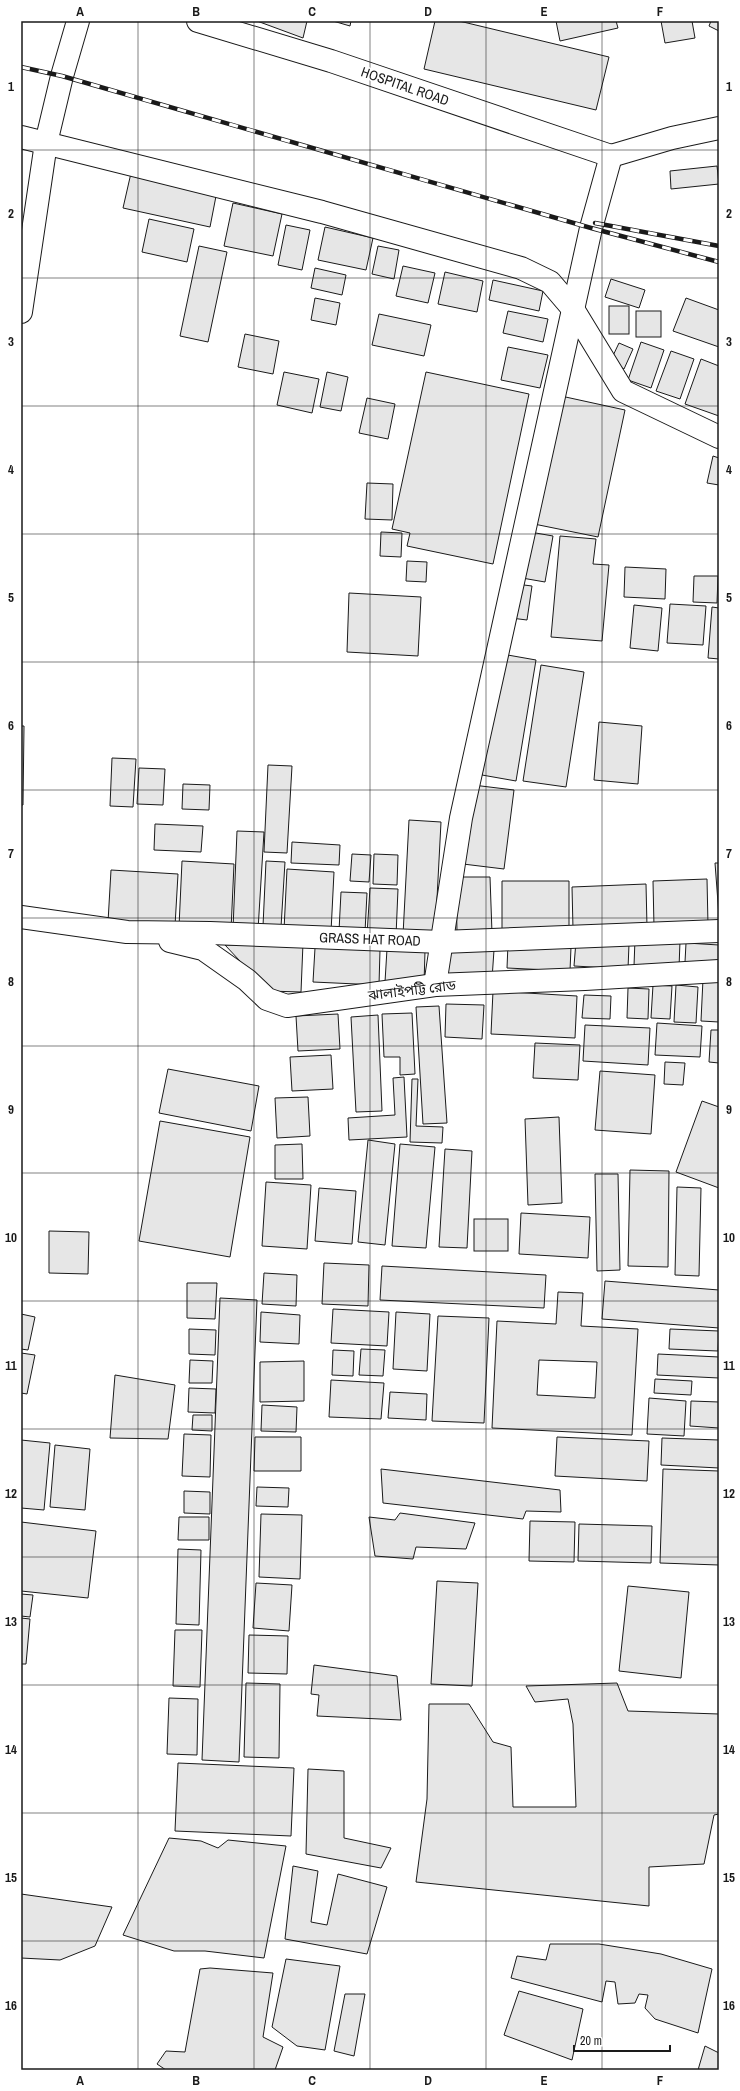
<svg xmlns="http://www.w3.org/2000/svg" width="740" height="2091" font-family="'Archivo Narrow','Noto Sans Bengali',sans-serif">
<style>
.building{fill:#e6e6e6;stroke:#1a1a1a;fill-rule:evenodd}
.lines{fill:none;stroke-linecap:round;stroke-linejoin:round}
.minor-casing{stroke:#1a1a1a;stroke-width:24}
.minor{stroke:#fff;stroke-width:22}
.rail-casing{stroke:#1a1a1a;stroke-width:4.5}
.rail{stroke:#fff;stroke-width:3;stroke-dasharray:9;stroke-linecap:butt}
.grid{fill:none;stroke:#1a1a1a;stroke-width:1;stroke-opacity:0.55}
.labels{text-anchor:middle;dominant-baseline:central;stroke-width:3;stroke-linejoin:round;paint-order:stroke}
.street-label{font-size:14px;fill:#1a1a1a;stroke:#fff}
.neatline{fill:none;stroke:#1a1a1a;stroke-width:1.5}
.grid-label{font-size:13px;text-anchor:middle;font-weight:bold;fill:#1a1a1a}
</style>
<rect width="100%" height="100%" fill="#fff"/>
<!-- building -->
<g class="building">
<path d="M257,21H307L303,38Z"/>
<path d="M333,21H351L350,26Z"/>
<path d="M435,21H459L609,57L596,110L424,69Z"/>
<path d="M556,21H616L618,28L560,41Z"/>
<path d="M661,21H692L695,38L665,43Z"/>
<path d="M711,21H719V31L709,26Z"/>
<path d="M717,166L719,184L671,189L670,171Z"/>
<path d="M131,173L217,191L210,227L123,208Z"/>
<path d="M233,203L282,214L273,256L224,246Z"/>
<path d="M149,219L194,229L187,262L142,252Z"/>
<path d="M286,225L310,230L302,270L278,265Z"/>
<path d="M325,227L373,238L366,270L318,260Z"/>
<path d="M199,246L227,252L208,342L180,336Z"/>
<path d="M378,246L399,250L394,279L372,274Z"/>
<path d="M403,266L435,273L428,303L396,296Z"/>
<path d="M315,268L346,275L342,295L311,288Z"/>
<path d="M445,272L483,281L477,312L438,304Z"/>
<path d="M611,279L645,290L639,308L605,297Z"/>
<path d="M493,280L543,291L539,311L489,300Z"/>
<path d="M315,298L340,303L336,325L311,320Z"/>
<path d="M686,298L719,310V347L673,331Z"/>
<rect x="609" y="306" width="20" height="28"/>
<path d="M508,311L548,319L543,342L503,333Z"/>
<rect x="636" y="311" width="25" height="26"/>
<path d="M379,314L431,325L424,356L372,345Z"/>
<path d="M245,334L279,341L273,374L238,367Z"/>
<path d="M641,342L664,350L651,388L628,380Z"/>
<path d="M619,343L633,349L624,369L610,362Z"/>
<path d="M508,347L548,355L540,388L501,380Z"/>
<path d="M671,351L694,359L680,399L656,391Z"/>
<path d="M701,359L719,366V416L685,404Z"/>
<path d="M284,372L319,379L312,413L277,405Z"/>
<path d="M327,372L348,377L341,411L320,407Z"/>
<path d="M426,372L529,394L493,564L407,546L410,533L392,529Z"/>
<path d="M561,396L625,410L598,537L534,524Z"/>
<path d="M367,398L395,404L388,439L359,433Z"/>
<path d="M713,456L719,458V485L707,483Z"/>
<path d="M367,483L393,484L392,520L365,519Z"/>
<path d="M381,532L402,533L401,557L380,556Z"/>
<path d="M530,532L553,536L545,582L522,578Z"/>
<path d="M560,536L596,539L593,564L609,565L602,641L551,637Z"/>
<path d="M407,561L427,562L426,582L406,581Z"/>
<path d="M625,567L666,569L665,599L624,597Z"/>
<path d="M694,576H718L717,603L693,602Z"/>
<path d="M516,584L532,586L527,620L511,618Z"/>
<path d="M349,593L421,597L418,656L347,652Z"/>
<path d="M670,604L706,606L703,645L667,643Z"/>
<path d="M634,605L662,608L658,651L630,648Z"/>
<path d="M712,607L719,608V659L708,658Z"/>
<path d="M502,654L536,660L516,781L482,775Z"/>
<path d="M541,665L584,672L566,787L523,781Z"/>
<path d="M599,722L642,726L638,784L594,780Z"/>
<path d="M21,726H24L23,805H21Z"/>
<path d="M112,758L136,759L133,807L110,806Z"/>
<path d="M268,765L292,766L287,853L264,852Z"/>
<path d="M139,768L165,769L163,805L137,804Z"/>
<path d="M183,784L210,785L209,810L182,809Z"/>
<path d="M473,785L514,790L504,869L463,864Z"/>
<path d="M409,820L441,822L435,937L403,935Z"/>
<path d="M155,824L203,826L201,852L154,850Z"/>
<path d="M237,831L264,832L258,930L233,929Z"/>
<path d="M292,842L340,845L339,865L291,863Z"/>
<path d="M352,854L371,855L369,882L350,881Z"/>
<path d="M374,854L398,855L397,885L373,884Z"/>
<path d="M182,861L234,864L231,930L179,927Z"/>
<path d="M266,861L285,862L281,927L263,926Z"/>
<path d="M715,863H719V916Z"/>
<path d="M287,869L334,872L331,932L284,930Z"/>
<path d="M111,870L178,874L175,926L108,922Z"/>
<path d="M456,877H490L492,933H457Z"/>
<path d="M707,879L708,925L654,927L653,881Z"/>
<path d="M502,881H569V932L502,933Z"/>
<path d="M646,884L647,927L573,929L572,887Z"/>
<path d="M370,888L398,889L396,936L367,935Z"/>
<path d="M341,892L367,893L365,932L339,931Z"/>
<path d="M635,939L680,941L679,968L634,966Z"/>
<path d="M576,941L629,944L628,969L574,966Z"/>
<path d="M303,943L301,992L268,991L225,945Z"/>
<path d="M686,943L719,945V964L685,962Z"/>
<path d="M508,944L571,947L570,971L507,968Z"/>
<path d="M315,948L380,950L379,985L313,982Z"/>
<path d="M448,948L494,950L492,979L447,977Z"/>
<path d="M387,949L425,951L424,984L385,982Z"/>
<path d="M703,979L719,980V1022L701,1021Z"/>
<path d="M653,985L672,986L670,1019L651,1018Z"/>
<path d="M676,985L698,987L696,1023L674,1022Z"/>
<path d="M628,988L649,989L648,1019L627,1018Z"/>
<path d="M493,991L577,996L575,1038L491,1034Z"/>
<path d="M584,995L611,996L610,1019L582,1018Z"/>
<path d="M446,1004L484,1005L482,1039L445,1037Z"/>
<path d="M439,1006L447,1123L423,1124L416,1007Z"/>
<path d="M412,1013L415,1074L400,1075V1057H384L382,1014Z"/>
<path d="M338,1014L340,1049L298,1051L296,1016Z"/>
<path d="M378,1015L382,1111L356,1112L351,1017Z"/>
<path d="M657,1023L702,1026L700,1057L655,1055Z"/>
<path d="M585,1025L650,1028L648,1065L583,1061Z"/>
<path d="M711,1030H719V1063L709,1062Z"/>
<path d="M535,1043L580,1045L578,1080L533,1078Z"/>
<path d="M331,1055L333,1089L292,1091L290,1057Z"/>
<path d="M665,1062L685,1063L683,1085L664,1084Z"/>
<path d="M168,1069L259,1086L251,1131L159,1113Z"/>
<path d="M600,1071L655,1075L651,1134L595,1130Z"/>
<path d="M404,1077L407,1137L349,1140L348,1118L395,1115L393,1078Z"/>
<path d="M412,1079H418L416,1126L443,1127L442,1143L410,1142Z"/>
<path d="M308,1097L310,1136L277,1138L275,1098Z"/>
<path d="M702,1101L719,1107V1188L676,1172Z"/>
<path d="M559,1117L562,1203L528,1205L525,1119Z"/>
<path d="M160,1121L250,1137L230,1257L139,1241Z"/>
<path d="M368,1140L395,1144L385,1245L358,1242Z"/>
<path d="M302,1144L303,1179H275V1145Z"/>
<path d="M400,1144L435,1147L426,1248L392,1246Z"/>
<path d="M445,1149L472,1151L467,1248L439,1247Z"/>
<path d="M630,1170L669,1171L668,1267L628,1266Z"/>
<path d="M595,1174H618L620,1270L597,1271Z"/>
<path d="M266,1182L311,1185L307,1249L262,1246Z"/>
<path d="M677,1187L701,1188L699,1276L675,1275Z"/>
<path d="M319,1188L356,1191L352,1244L315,1241Z"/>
<path d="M521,1213L590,1217L588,1258L519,1254Z"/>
<rect x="474" y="1219" width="34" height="32"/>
<path d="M49,1231L89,1232L88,1274L49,1273Z"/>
<path d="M324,1263L369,1265L368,1306L322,1304Z"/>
<path d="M382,1266L546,1275L544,1308L380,1300Z"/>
<path d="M264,1273L297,1275L296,1306L262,1304Z"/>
<path d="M605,1281L719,1290V1328L602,1319Z"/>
<path d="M187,1283H217L215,1319L187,1318Z"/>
<path d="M558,1292L583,1293L581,1326L638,1329L632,1435L492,1428L497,1321L556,1324ZM539,1360L597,1362L595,1398L537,1395Z"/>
<path d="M220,1298L257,1300L239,1762L202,1760Z"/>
<path d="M333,1309L389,1312L387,1346L331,1343Z"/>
<path d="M261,1312L300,1315L299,1344L260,1342Z"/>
<path d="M396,1312L430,1314L427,1371L393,1369Z"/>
<path d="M21,1314L35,1317L28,1350L21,1349Z"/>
<path d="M438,1316L489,1318L484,1423L432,1421Z"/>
<path d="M189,1329L216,1330L215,1355L189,1354Z"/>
<path d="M670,1329L719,1331L718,1351L669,1349Z"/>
<path d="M361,1349L385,1350L383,1376L359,1375Z"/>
<path d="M333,1350L354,1351L353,1376L332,1375Z"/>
<path d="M21,1353L35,1355L27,1394L21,1393Z"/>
<path d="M658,1354L719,1357V1378L657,1375Z"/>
<path d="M190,1360L213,1361L212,1383H189Z"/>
<path d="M304,1361V1401L260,1402V1362Z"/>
<path d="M115,1375L175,1385L168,1439L110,1438Z"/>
<path d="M655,1379L692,1381L691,1395L654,1393Z"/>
<path d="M331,1380L384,1383L381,1419L329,1417Z"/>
<path d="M189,1388L216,1389L215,1413L188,1412Z"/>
<path d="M390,1392L427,1394L426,1420L388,1418Z"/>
<path d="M649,1398L686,1401L684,1436L647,1434Z"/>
<path d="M691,1401L719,1402V1428L690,1426Z"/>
<path d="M262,1405L297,1407L296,1432L261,1431Z"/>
<path d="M193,1415H212V1431L192,1430Z"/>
<path d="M184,1434L211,1435L210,1477L182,1476Z"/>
<path d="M255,1437H301V1471H254Z"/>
<path d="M557,1437L649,1441L647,1481L555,1476Z"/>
<path d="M662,1438L719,1440V1468L661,1465Z"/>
<path d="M21,1440L50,1443L44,1510L21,1508Z"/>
<path d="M55,1445L90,1449L85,1510L50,1507Z"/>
<path d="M381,1469L560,1490L561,1512L526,1511L523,1519L383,1503Z"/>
<path d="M663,1469L719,1471V1565L660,1563Z"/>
<path d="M257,1487L289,1488L288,1507L256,1506Z"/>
<path d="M184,1491L210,1492V1514L184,1513Z"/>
<path d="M400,1513L475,1523L466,1549L416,1547L413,1559L375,1556L369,1517L395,1520Z"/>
<path d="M261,1514L302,1515L300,1579L259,1577Z"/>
<path d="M179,1517H209V1540H178Z"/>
<path d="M530,1521L575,1522L574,1562L529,1561Z"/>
<path d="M21,1522L96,1531L88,1598L21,1591Z"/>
<path d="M579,1524L652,1526L651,1563L578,1561Z"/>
<path d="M178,1549L201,1550L199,1625L176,1624Z"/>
<path d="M437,1581L478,1583L472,1686L431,1684Z"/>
<path d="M256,1583L292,1585L289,1631L253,1628Z"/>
<path d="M628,1586L689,1592L681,1678L619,1671Z"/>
<path d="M21,1594L33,1595L30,1617L21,1616Z"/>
<path d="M21,1618L30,1619L26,1664H21Z"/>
<path d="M175,1630H202L200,1687L173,1686Z"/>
<path d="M249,1635L288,1636L287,1674L248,1673Z"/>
<path d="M314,1665L397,1676L401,1720L317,1716L319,1695L311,1694Z"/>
<path d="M246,1683L280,1684L279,1758L244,1757Z"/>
<path d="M617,1683L628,1711L719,1714V1814L714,1815L704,1864L649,1867V1906L416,1882L427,1799L429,1704H469L493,1742L511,1747L513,1807H576L573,1724L568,1699L535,1702L526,1686Z"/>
<path d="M169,1698L198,1699L197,1755L167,1754Z"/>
<path d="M178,1763L294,1768L291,1836L175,1831Z"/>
<path d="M308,1769L344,1771V1838L391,1848L381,1868L306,1854Z"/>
<path d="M169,1838L201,1841L218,1848L228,1840L286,1846L264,1958L205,1951H174L123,1935Z"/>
<path d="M293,1866L318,1871L311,1922L327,1925L338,1874L387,1887L367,1954L285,1939Z"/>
<path d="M21,1894L112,1907L95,1946L60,1960L21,1958Z"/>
<path d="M550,1944H599L661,1954L712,1969L698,2033L655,2019L645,2008L648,1995L639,1994L635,2003L618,2004L615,1982L606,1981L602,2002L511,1978L517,1956L546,1960Z"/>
<path d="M286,1959L340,1966L325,2050L297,2046L272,2027Z"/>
<path d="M210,1968L273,1973L263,2037L283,2047L275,2070H166L157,2064L166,2051L185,2052L200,1969Z"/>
<path d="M519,1991L583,2009L572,2060L504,2035Z"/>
<path d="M345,1994H365L354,2056L334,2051Z"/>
<path d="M705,2046L719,2053V2070H698Z"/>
</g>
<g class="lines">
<defs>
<g id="minor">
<path d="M198,21L331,61L611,156"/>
<path d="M21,137L322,212L521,268L550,282L573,309L623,391L719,437"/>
<path d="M611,156L672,138L719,128"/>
<path d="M21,312L46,143L62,76L78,21"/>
<path d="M21,917L127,932L210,933L442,942L719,931"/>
<path d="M170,941L203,949L247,980L267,999L287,1006L435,985L585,979L719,971"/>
<path d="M435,985L461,818L591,228L611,156"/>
</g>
</defs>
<!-- minor casing -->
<use href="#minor" class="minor-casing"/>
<!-- minor -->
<use href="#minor" class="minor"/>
<defs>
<g id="rail">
<path d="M21,67L62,76L591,228L719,262"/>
<path d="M595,223L719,246"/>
</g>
</defs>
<!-- rail casing -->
<use href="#rail" class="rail-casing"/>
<!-- rail -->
<use href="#rail" class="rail"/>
</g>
<!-- grid -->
<path class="grid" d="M138,21V2070M254,21V2070M370,21V2070M486,21V2070M602,21V2070M21,150H719M21,278H719M21,406H719M21,534H719M21,662H719M21,790H719M21,918H719M21,1046H719M21,1173H719M21,1301H719M21,1429H719M21,1557H719M21,1685H719M21,1813H719M21,1941H719"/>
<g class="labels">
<!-- street labels -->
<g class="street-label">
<text transform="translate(405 86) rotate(19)">HOSPITAL ROAD</text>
<text transform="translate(370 939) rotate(2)">GRASS HAT ROAD</text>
<text transform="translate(412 990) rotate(-7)">ঝালাইপট্টি রোড</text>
</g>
</g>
<!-- border -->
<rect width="740" height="2091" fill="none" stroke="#ffffff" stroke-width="44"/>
<!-- scale -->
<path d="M574 2045v6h96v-6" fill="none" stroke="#1a1a1a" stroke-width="2"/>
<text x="580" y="2045" font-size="12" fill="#1a1a1a" stroke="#ffffff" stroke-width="3" paint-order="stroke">20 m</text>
<rect x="22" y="22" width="696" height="2047" class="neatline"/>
<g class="grid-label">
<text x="80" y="16">A</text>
<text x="196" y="16">B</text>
<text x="312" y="16">C</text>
<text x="428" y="16">D</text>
<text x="544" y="16">E</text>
<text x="660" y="16">F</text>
<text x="11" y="91">1</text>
<text x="729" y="91">1</text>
<text x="11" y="218">2</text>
<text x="729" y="218">2</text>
<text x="11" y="346">3</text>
<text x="729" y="346">3</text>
<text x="11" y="474">4</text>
<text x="729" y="474">4</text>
<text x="11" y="602">5</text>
<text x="729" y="602">5</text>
<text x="11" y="730">6</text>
<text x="729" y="730">6</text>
<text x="11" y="858">7</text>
<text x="729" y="858">7</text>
<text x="11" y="986">8</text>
<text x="729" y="986">8</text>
<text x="11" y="1114">9</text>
<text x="729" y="1114">9</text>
<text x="11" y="1242">10</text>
<text x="729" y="1242">10</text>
<text x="11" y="1370">11</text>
<text x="729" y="1370">11</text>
<text x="11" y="1498">12</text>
<text x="729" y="1498">12</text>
<text x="11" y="1626">13</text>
<text x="729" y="1626">13</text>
<text x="11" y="1754">14</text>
<text x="729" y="1754">14</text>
<text x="11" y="1882">15</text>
<text x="729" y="1882">15</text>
<text x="11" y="2010">16</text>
<text x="729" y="2010">16</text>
<text x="80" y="2085">A</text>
<text x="196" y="2085">B</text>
<text x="312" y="2085">C</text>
<text x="428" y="2085">D</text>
<text x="544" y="2085">E</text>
<text x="660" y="2085">F</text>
</g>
</svg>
